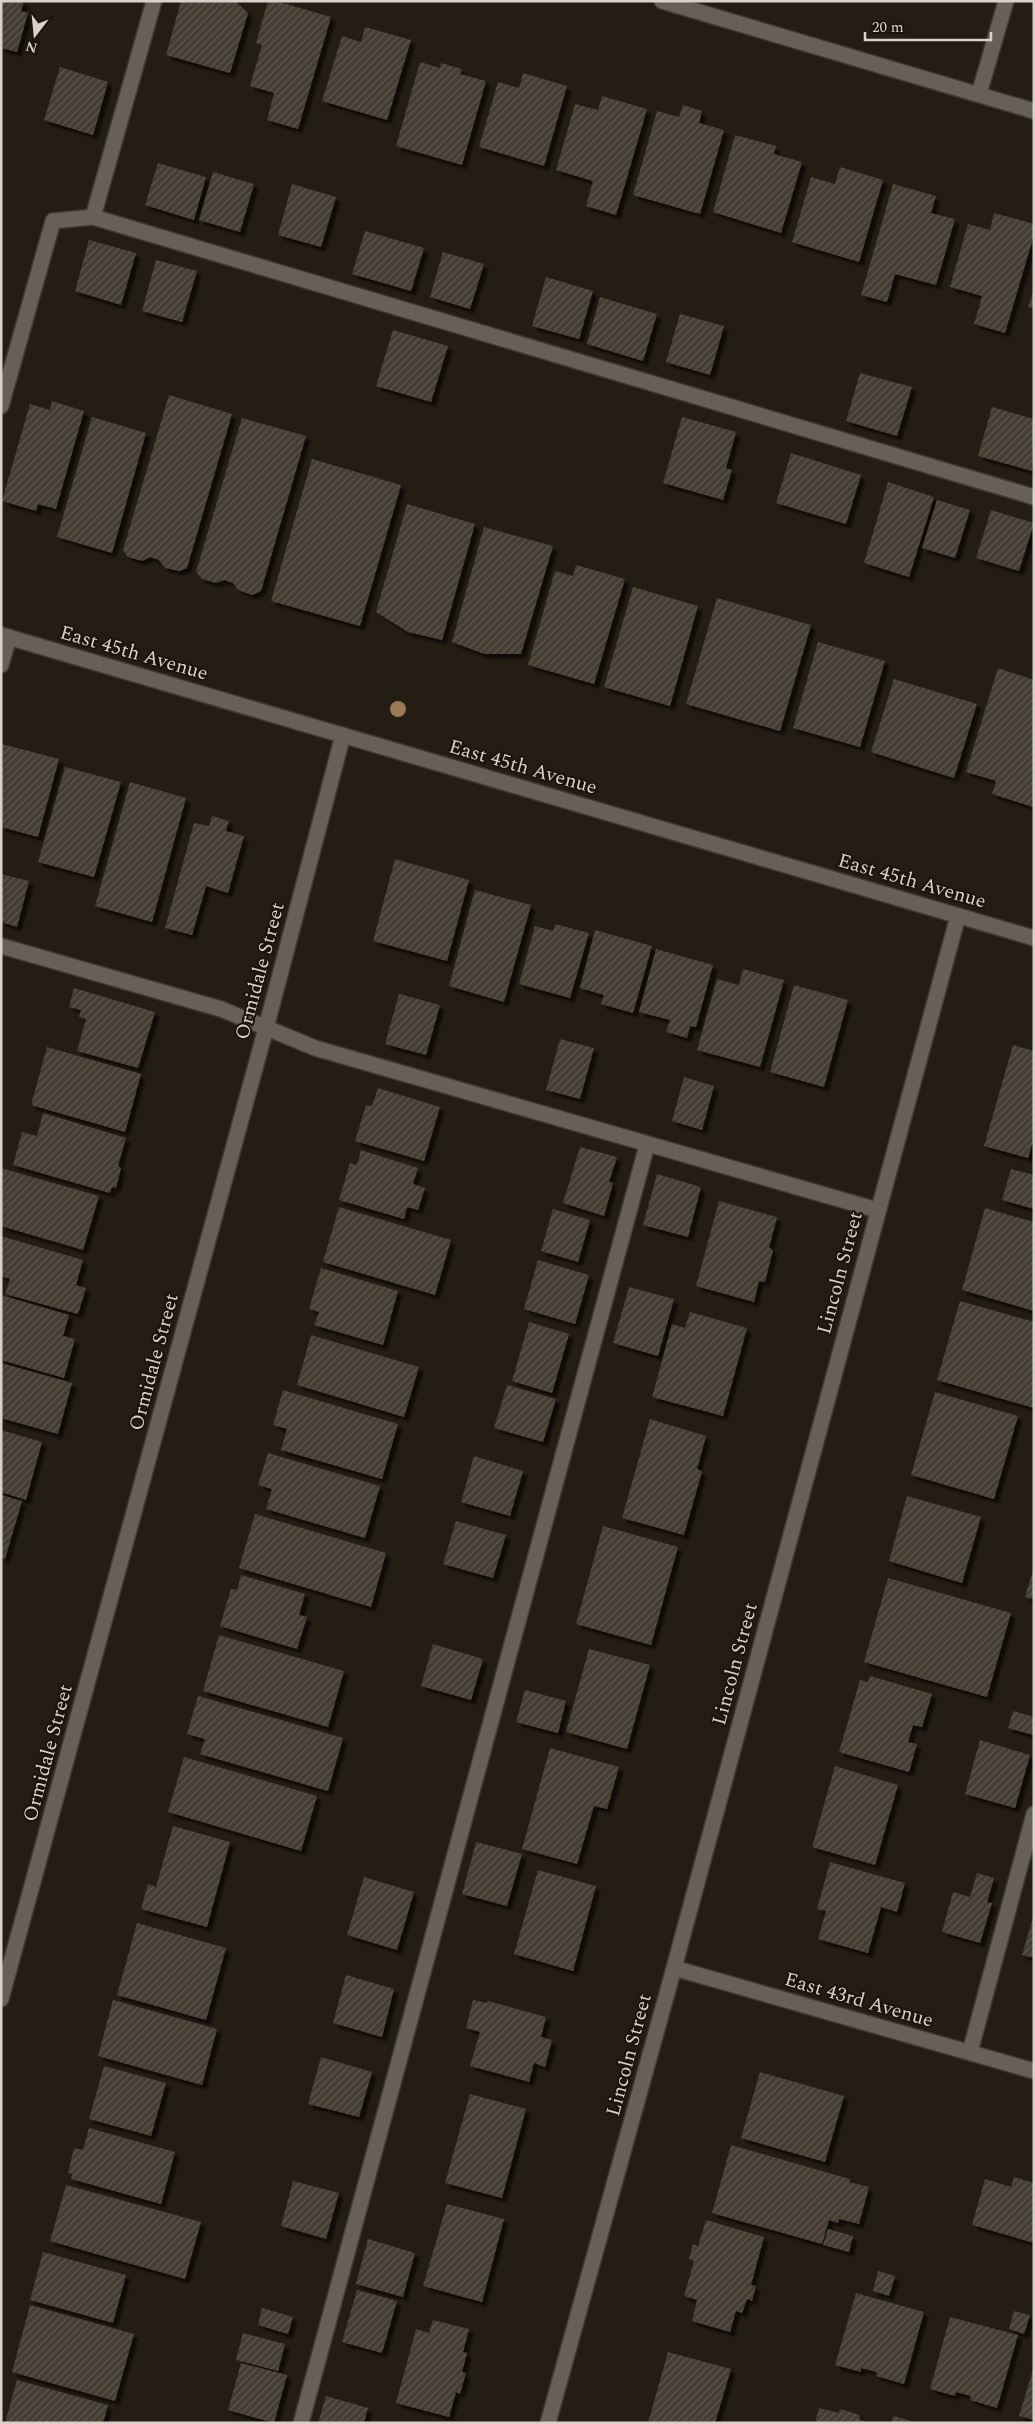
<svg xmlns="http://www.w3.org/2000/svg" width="1035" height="2424" font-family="Spectral,serif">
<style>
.building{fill:url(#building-hatch);filter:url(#shadow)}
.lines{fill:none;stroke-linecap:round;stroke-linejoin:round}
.lane-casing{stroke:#3d3832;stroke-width:18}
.street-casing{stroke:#3d3832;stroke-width:18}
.lane{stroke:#686056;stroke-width:15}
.street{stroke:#686056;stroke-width:15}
.tree{fill:#987a56}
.labels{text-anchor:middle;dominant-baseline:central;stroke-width:4;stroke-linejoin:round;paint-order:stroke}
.street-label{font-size:20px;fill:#d7d2cc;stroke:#1a140b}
</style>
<defs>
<pattern id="building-hatch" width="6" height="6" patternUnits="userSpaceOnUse" patternTransform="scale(1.25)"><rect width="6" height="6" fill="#443c33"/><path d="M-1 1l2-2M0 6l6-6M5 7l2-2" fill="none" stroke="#5e574f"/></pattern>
<filter id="shadow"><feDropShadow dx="4.5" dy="4.5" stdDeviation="1" flood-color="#0009"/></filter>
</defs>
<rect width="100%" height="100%" fill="#241d14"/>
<!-- building -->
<g class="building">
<path d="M1,1H24L21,11L28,13L17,52L1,48Z"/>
<path d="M181,1H235L248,13L230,73L166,55Z"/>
<path d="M268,1H276L331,17L298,129L267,120L274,93L250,86L262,45L256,43Z"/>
<path d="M365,27L411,40L387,120L322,101L342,36L361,42Z"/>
<path d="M420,62L440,68L441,63L462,69L460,74L486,81L462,165L396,146Z"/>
<path d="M60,67L108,82L93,135L44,120Z"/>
<path d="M523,73L567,86L544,166L479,147L498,82L519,88Z"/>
<path d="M602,96L647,109L616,215L586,206L593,181L556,170L575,104L598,110Z"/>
<path d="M683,105L702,111L699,123L724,130L700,214L633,195L657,111L679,117Z"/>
<path d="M735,135L776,146L774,154L802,162L781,233L713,212Z"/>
<path d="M158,163L206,177L194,220L145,205Z"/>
<path d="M840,167L883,180L859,262L792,242L811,177L835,184Z"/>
<path d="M213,172L254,184L240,232L199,220Z"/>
<path d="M292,184L336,197L321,247L278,235Z"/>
<path d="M893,184L936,196L931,213L955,219L936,285L895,274L887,302L861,295Z"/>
<path d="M994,213L1034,224V235L1005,333L974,324L982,296L950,287L968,224L990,230Z"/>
<path d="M365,231L424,248L411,291L352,274Z"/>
<path d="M89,240L136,253L121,305L75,291Z"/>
<path d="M443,252L484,264L470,309L430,297Z"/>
<path d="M156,260L197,271L182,322L142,311Z"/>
<path d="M546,277L593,291L579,339L532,326Z"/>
<path d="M1034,290V309L1028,307Z"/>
<path d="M600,297L657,314L643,361L587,344Z"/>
<path d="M680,314L724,326L710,375L666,362Z"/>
<path d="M393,330L448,346L431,402L376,386Z"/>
<path d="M860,373L912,387L897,436L846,421Z"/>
<path d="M169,395L232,414L187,568L179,571L165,568L159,560L150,557L142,561L128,557L123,550Z"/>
<path d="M52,401L84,411L56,509L38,504L36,511L2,501L30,404L50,410Z"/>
<path d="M992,407L1034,419L1032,471L978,456Z"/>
<path d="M92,417L146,433L112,553L57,537Z"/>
<path d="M682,417L736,432L726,468L732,470L723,500L663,483Z"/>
<path d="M242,418L306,436L261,591L252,595L238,590L233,583L224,580L216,583L202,579L196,572Z"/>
<path d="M791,453L861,475L846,524L776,503Z"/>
<path d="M312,459L401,485L360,626L271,601Z"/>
<path d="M888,482L934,497L909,577L864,563Z"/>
<path d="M937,500L970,510L955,558L922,548Z"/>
<path d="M407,504L475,524L442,640L408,632L376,612Z"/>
<path d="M991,510L1034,523L1019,571L976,558Z"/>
<path d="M484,527L553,546L521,654H484L452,642Z"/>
<path d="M576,565L625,579L594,684L528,665L555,571L573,576Z"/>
<path d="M633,587L698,606L670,706L604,687Z"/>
<path d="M717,598L811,625L780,731L686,704Z"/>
<path d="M818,642L885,661L860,747L793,728Z"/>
<path d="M998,668L1034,680L1033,807L992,794L996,781L966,772Z"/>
<path d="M894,679L977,704L954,778L871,752Z"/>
<path d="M2,744L59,759L38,837L1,827Z"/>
<path d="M65,767L121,782L94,877L38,862Z"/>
<path d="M130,782L186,798L152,922L95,906Z"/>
<path d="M212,816L229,821L226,831L244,836L228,893L206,886L192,935L165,928L194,823L209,826Z"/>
<path d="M395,859L469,880L447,961L373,941Z"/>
<path d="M1,874L29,881L17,927L1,922Z"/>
<path d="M475,890L531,905L504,1002L449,986Z"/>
<path d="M555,924L589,933L570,998L519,984L535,926L553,931Z"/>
<path d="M595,930L652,946L633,1013L601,1004L604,995L580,988Z"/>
<path d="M656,949L713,965L696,1027L690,1026L687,1038L666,1032L670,1020L639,1012Z"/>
<path d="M743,969L784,980L760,1067L697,1050L717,979L739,985Z"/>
<path d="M794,985L848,1000L824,1087L770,1072Z"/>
<path d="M74,988L155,1012L138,1068L77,1051L86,1019L79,1017L81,1010L69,1007Z"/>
<path d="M399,994L440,1005L426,1055L385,1044Z"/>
<path d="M560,1039L594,1048L580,1099L546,1090Z"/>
<path d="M1013,1045L1034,1051V1138L1028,1158L984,1146Z"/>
<path d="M47,1047L141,1074L125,1132L31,1105Z"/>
<path d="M684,1077L714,1086L702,1130L672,1121Z"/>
<path d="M378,1088L440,1107L424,1161L355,1141L366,1105L372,1106Z"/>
<path d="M43,1113L126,1138L118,1166L121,1168L116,1188L112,1187L110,1193L13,1165L22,1132L37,1136Z"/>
<path d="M580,1147L617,1157L609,1182L613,1183L604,1216L563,1203Z"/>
<path d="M361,1150L418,1168L413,1184L425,1188L418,1210L407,1207L404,1219L339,1200L350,1163L357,1165Z"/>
<path d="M1,1168L99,1196L83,1250L1,1226Z"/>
<path d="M1011,1169L1034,1175V1209L1002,1200Z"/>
<path d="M657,1174L701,1187L688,1237L643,1225Z"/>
<path d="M719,1201L777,1217L769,1248L773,1250L765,1282L759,1281L754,1302L696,1286Z"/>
<path d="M339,1207L451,1240L435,1295L323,1262Z"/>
<path d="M985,1208L1034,1222V1311L962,1290Z"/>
<path d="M553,1209L590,1220L578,1262L541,1251Z"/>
<path d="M1,1236L83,1260L76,1285L86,1288L78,1314L5,1294L10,1279L1,1276Z"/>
<path d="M538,1260L589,1275L575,1324L524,1309Z"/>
<path d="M321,1268L398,1291L383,1345L314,1325L319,1312L309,1309Z"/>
<path d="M629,1287L674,1299L658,1356L613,1343Z"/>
<path d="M1,1295L69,1315L63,1336L75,1339L64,1378L1,1360Z"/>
<path d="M960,1301L1034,1322V1408L937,1380Z"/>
<path d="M690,1312L747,1328L723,1416L652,1397L672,1324L685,1328Z"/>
<path d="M529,1322L569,1334L552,1393L512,1381Z"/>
<path d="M311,1335L419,1367L404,1417L297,1385Z"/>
<path d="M1,1363L72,1383L58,1434L1,1418Z"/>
<path d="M507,1385L556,1399L543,1442L494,1428Z"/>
<path d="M283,1390L398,1424L382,1479L281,1450L287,1429L273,1425Z"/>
<path d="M935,1392L1018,1416L994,1499L911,1475Z"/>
<path d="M650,1419L706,1436L697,1469L702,1471L684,1535L622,1518Z"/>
<path d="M1,1430L42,1442L26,1500L1,1492Z"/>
<path d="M268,1453L380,1486L365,1538L266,1509L272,1489L258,1485Z"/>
<path d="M474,1456L523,1471L510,1516L461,1502Z"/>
<path d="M1,1495L22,1501L5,1559L1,1558Z"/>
<path d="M907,1496L981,1517L962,1583L889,1561Z"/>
<path d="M255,1514L386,1553L371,1607L239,1568Z"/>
<path d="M456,1521L506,1535L493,1578L443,1564Z"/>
<path d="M603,1526L678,1547L651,1645L576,1624Z"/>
<path d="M1034,1567V1599L1025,1597Z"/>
<path d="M241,1575L305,1594L299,1615L307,1617L297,1649L220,1626L231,1589L237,1590Z"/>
<path d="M888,1578L1011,1613L987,1697L864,1662Z"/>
<path d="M219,1635L344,1671L328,1727L203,1691Z"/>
<path d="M433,1644L483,1659L471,1700L421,1686Z"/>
<path d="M589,1649L650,1665L627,1749L566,1732Z"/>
<path d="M870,1676L932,1694L922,1727L913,1725L908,1742L917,1744L909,1772L839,1752L860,1680L868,1682Z"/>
<path d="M525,1690L566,1701L558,1733L516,1722Z"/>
<path d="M198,1696L343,1738L328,1791L200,1754L205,1739L187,1734Z"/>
<path d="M1013,1711L1034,1717L1033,1735L1008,1728Z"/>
<path d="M980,1740L1030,1755L1015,1808L965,1794Z"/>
<path d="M550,1748L619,1767L607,1809L594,1806L577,1864L522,1849Z"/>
<path d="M184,1757L317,1796L301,1851L168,1812Z"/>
<path d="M835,1766L898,1785L875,1865L812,1847Z"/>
<path d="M173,1826L230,1842L207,1927L141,1909L148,1884L156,1887Z"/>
<path d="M476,1842L522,1854L507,1906L462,1894Z"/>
<path d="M830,1862L905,1883L897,1912L881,1907L868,1953L818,1939L826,1911L817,1909Z"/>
<path d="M538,1870L596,1886L573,1971L514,1954Z"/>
<path d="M977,1873L994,1878L987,1902L992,1903L980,1943L942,1932L953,1892L970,1897Z"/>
<path d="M364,1877L414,1892L397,1950L347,1935Z"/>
<path d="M1034,1914V1958L1022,1955Z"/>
<path d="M137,1923L226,1948L206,2020L117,1995Z"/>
<path d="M346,1975L394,1989L382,2037L333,2023Z"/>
<path d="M113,2000L217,2029L202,2085L98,2056Z"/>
<path d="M473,2000L487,2003L488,2001L546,2017L541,2037L552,2040L545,2067L534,2063L529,2082L470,2066L480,2032L466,2028Z"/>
<path d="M321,2057L372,2072L359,2117L308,2104Z"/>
<path d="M104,2066L166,2083L151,2136L89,2119Z"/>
<path d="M760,2072L844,2096L825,2162L741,2138Z"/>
<path d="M470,2094L526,2109L502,2198L445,2183Z"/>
<path d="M89,2128L175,2152L161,2204L71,2179L72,2174L68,2173L74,2148L83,2150Z"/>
<path d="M731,2145L850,2179L849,2182L869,2187L859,2224L839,2219L838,2223L829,2220L822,2244L712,2213Z"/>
<path d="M1014,2177L1034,2183V2243L972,2225L985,2179L1011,2187Z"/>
<path d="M293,2181L339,2193L326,2239L281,2226Z"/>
<path d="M66,2185L201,2222L185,2279L50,2241Z"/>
<path d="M447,2204L504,2219L482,2302L423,2286Z"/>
<path d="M706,2220L764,2237L751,2285L756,2286L752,2301L747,2299L742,2313L736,2311L730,2332L692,2321L697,2300L684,2296L694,2261L689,2259L693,2244L698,2246Z"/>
<path d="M828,2229L853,2236L849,2252L823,2245Z"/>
<path d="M368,2239L415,2253L403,2297L356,2284Z"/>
<path d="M43,2252L126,2275L113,2323L30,2300Z"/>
<path d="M878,2271L895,2276L889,2296L873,2291Z"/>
<path d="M357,2290L397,2301L382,2353L342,2342Z"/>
<path d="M856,2293L924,2312L904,2384L876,2376L877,2372L861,2368V2372L835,2365Z"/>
<path d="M30,2305L134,2334L115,2401L12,2372Z"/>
<path d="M262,2308L293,2317L288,2334L258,2325Z"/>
<path d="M1014,2311L1030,2315L1024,2334L1009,2329Z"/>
<path d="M950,2317L1018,2335L997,2408L970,2400L971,2396L956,2392L955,2396L930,2389Z"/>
<path d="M433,2320L469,2329L463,2352L467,2353L462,2372L466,2373L460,2394L456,2392L449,2417L396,2403L416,2329L429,2333Z"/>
<path d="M243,2333L285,2344L278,2371L236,2360Z"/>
<path d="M668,2352L731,2369L715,2423H648Z"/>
<path d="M241,2363L287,2375L274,2423L228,2410Z"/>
<path d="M1034,2366V2420L1019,2416Z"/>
<path d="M17,2380L108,2405L103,2423H5Z"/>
<path d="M326,2396L368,2408L364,2423H318Z"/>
<path d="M819,2408L839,2413L840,2409L860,2415L859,2419L869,2423H815Z"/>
<path d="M893,2416L915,2422V2423H891Z"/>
</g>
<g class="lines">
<defs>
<g id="lane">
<path d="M93,217L154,1"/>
<path d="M1,406L53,221L93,217L1034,497"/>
<path d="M1,665L9,637"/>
<path d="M1,946L221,1009L315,1048L877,1210"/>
<path d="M970,2052L1034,1814"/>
<path d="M301,2423L647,1145"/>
</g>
<g id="street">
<path d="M662,1L1034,111"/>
<path d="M979,94L1006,1"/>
<path d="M1,635L1034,938"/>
<path d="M674,1968L1034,2071"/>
<path d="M1,1999L266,1028L343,735"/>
<path d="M548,2423L674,1968L958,916"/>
</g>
</defs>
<!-- lane casing -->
<use href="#lane" class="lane-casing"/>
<!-- street casing -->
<use href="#street" class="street-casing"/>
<!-- lane -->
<use href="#lane" class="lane"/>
<!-- street -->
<use href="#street" class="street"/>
</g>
<!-- trees -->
<circle class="tree" cx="398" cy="709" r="8"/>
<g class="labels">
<!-- street labels -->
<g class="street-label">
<text transform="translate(134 653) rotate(16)">East 45th Avenue</text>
<text transform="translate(523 767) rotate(16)">East 45th Avenue</text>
<text transform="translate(912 881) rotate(16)">East 45th Avenue</text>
<text transform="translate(260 971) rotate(-75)">Ormidale Street</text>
<text transform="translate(840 1273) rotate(-75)">Lincoln Street</text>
<text transform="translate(154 1362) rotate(-75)">Ormidale Street</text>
<text transform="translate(735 1664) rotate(-75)">Lincoln Street</text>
<text transform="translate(48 1753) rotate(-75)">Ormidale Street</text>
<text transform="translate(859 2000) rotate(16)">East 43rd Avenue</text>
<text transform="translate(629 2055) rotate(-75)">Lincoln Street</text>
</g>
</g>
<!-- border -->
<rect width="1035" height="2424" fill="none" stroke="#d7d2cc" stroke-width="5"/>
<!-- north arrow -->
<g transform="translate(35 35) rotate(196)" stroke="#1a140b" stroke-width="4" paint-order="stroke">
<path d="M0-4L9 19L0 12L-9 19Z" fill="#d7d2cc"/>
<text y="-8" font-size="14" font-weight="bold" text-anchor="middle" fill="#d7d2cc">N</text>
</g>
<!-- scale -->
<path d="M865 32v8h126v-8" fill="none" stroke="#d7d2cc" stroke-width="2.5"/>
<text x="872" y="32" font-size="15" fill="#d7d2cc" stroke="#1a140b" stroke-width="4" paint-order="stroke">20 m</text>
</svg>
